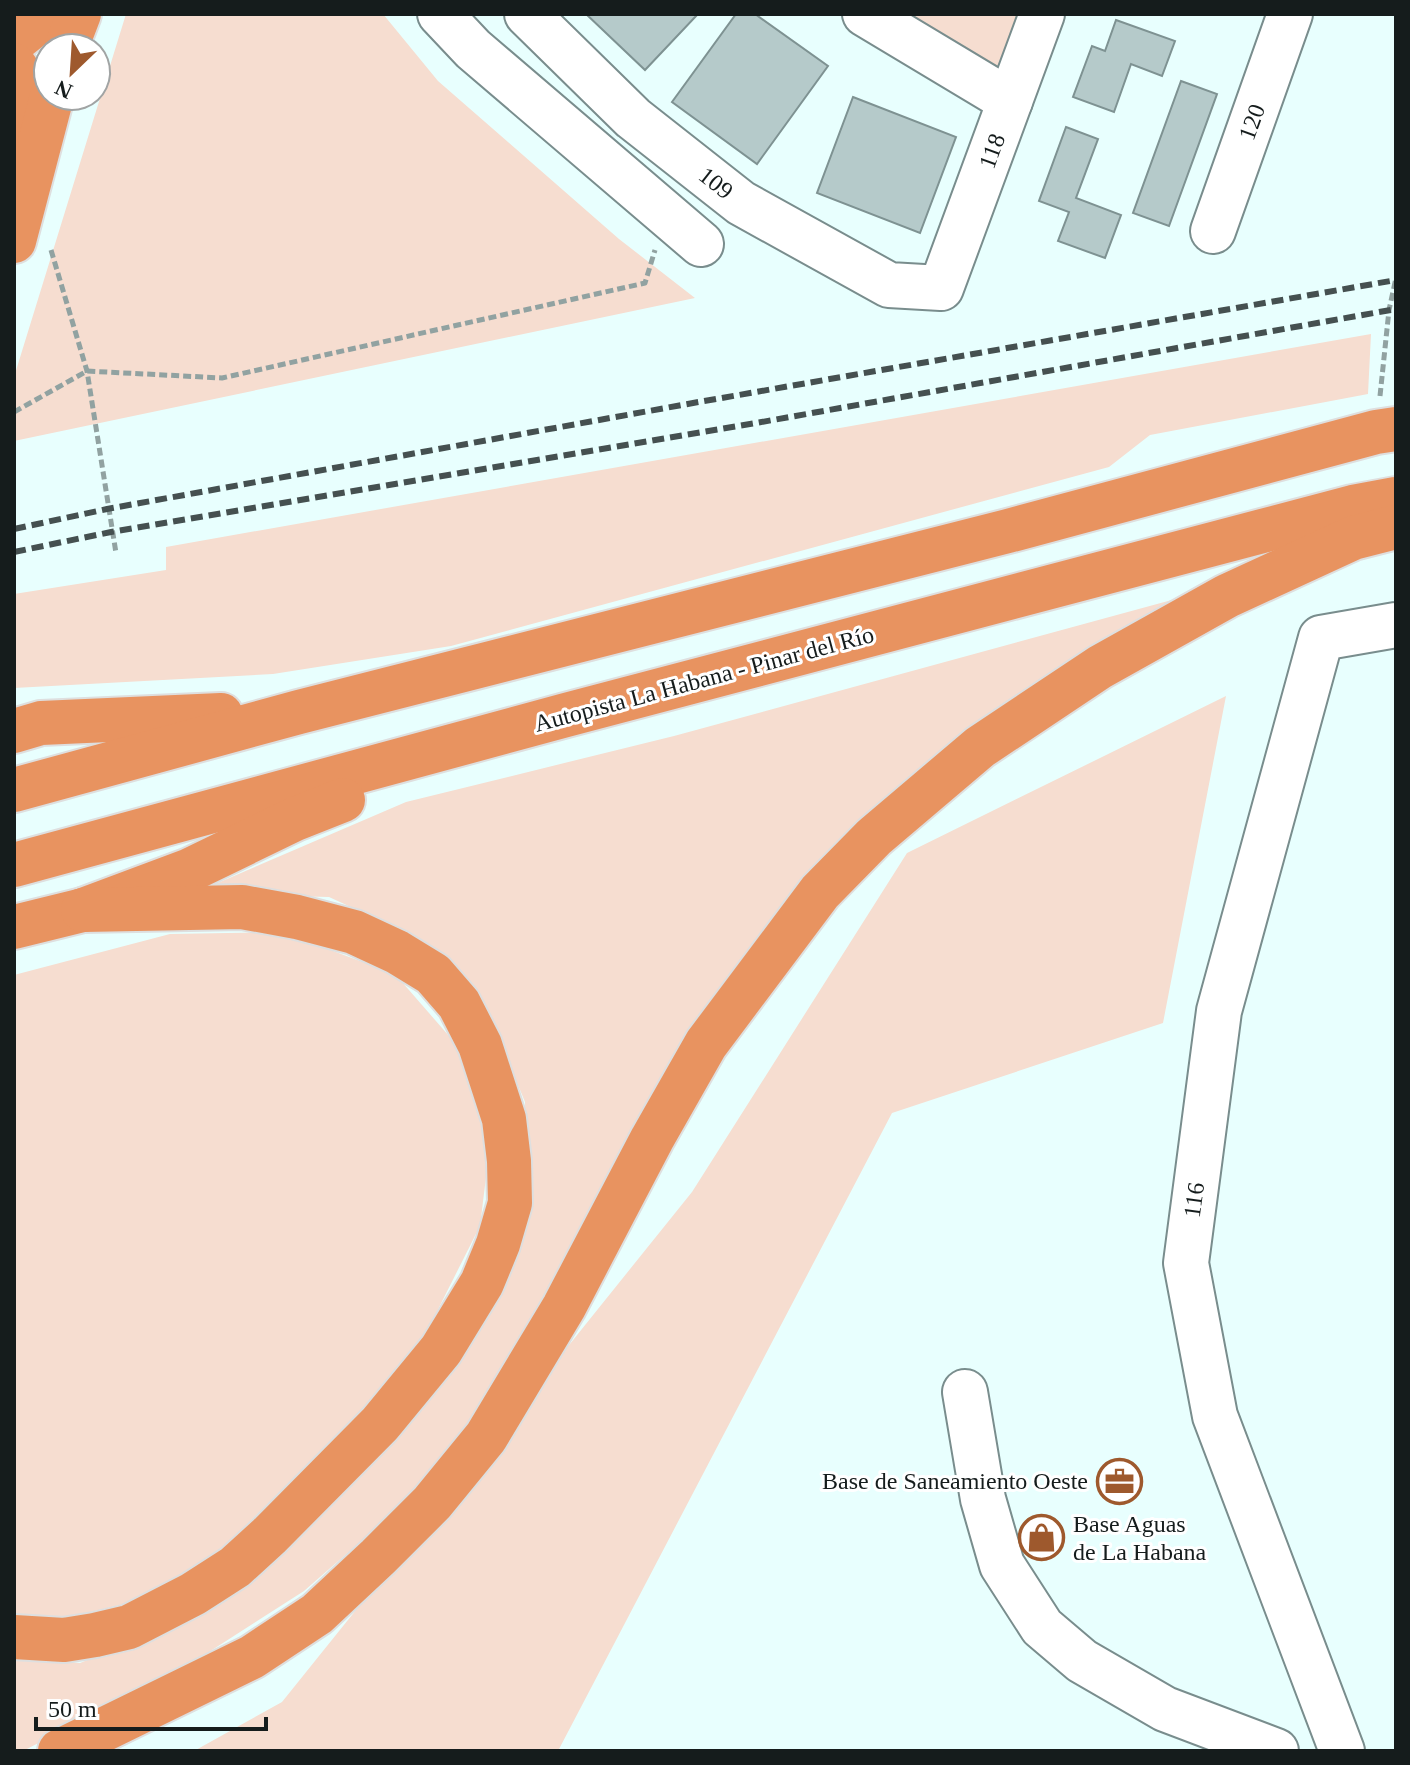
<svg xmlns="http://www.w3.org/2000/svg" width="1410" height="1765" font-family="Georgia,serif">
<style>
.green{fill:#f6ddd0}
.building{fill:#b5caca;stroke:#7e9292;stroke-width:2}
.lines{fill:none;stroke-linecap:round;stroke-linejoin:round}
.minor-casing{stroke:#798d8d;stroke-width:48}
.highway-casing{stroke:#dedfdf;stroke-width:48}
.path{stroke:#91a2a1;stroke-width:5;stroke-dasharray:8 4;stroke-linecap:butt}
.minor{stroke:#fff;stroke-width:44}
.highway{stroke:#e89360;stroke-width:44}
.rail{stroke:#455050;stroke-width:6;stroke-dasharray:12 6;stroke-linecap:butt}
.labels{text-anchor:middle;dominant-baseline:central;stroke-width:6;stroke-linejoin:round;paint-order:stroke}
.street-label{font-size:24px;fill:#151c1c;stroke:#fff}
.poi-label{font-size:24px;fill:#151c1c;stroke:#fff;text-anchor:end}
</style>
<rect width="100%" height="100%" fill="#e8fffe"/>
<!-- green -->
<g class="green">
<path d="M126,14H383L438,81L619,239L695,298L14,441V377Z"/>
<path d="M890,14H1019L999,71Z"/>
<path d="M1371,334L1368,394L1150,435L1109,467L451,646L273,674L14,688V594L166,570V547Z"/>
<path d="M1201,592L1065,665L846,834L725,984L521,1344L453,1447L399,1508L304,1591L184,1668L23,1751H14V1658L80,1663L157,1632L253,1570L527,1205L525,1102L483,1000L414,936L329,897L192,894L406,802L674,736Z"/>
<path d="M1226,696L1163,1023L892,1113L558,1751H194L282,1702L692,1192L907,853Z"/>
<path d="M282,932L395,974L456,1044L490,1145L480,1226L413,1359L208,1563L136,1601L51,1622L14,1615V975L170,934Z"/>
</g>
<!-- building -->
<g class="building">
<path d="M586,14H698L645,70Z"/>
<path d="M736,14H755L828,66L757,164L672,102Z"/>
<path d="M1116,20L1175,41L1162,76L1131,64L1114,112L1073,97L1092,46L1105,51Z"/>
<path d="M1181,81L1217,94L1169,226L1133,213Z"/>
<path d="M853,97L956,137L920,233L817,193Z"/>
<path d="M1066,127L1098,139L1076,198L1121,215L1105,258L1058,241L1069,212L1039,201Z"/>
</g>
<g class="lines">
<defs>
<g id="minor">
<path d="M440,14L473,49L701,244"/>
<path d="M527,14L633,118L741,203L889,285L941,288L1042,14"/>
<path d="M865,14L1010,101"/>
<path d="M1213,231L1290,14"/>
<path d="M965,1392L983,1499L1002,1565L1042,1627L1082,1661L1165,1709L1276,1751"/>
<path d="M1342,1751L1215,1416L1186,1263L1219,1011L1321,638L1396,625"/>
</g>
<g id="highway">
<path d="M14,41L48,14"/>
<path d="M66,48L79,14"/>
<path d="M14,65L21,75L22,97L15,149"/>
<path d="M14,241L52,96"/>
<path d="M14,731L41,723L221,715"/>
<path d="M14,790L299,712L1008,531L1376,432L1396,429"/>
<path d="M14,865L566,715L1353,507L1396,499"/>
<path d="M14,927L83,910L190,870L295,819L343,800"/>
<path d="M14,1637L64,1640L95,1635L129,1627L193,1594L235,1567L269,1536L380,1424L441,1350L482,1283L498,1244L510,1203L509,1161L504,1119L480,1045L459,1004L433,974L397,952L354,932L297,917L242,907L83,910"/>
<path d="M60,1751L252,1657L317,1614L378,1557L432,1503L486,1437L564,1307L652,1139L706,1044L820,892L874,837L980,747L1100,667L1227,596L1353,538L1396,527"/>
</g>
</defs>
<!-- minor casing -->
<use href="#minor" class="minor-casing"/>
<!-- highway casing -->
<use href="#highway" class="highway-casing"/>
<!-- path -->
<g class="path">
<path d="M51,250L87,371L116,553"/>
<path d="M1380,396L1389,310L1396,278"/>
<path d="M14,412L87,371L222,378L645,283L655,250"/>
</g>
<!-- minor -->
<use href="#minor" class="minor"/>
<!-- highway -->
<use href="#highway" class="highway"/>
<!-- rail -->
<g class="rail">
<path d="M14,529L107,509L693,403L1396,280"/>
<path d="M14,552L111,532L756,423L1396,309"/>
</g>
</g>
<!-- icons -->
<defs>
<symbol id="office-ring" viewBox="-11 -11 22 22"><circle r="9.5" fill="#fff" stroke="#9e592d" stroke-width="1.5"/><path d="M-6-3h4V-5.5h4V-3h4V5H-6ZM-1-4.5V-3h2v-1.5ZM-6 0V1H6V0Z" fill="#9e592d"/></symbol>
<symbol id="shop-ring" viewBox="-11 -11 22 22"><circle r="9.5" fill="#fff" stroke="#9e592d" stroke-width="1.5"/><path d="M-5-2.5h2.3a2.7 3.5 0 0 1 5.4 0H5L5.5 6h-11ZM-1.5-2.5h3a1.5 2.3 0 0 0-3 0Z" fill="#9e592d"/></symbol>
</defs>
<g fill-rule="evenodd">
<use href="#office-ring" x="1094" y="1456" width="51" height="51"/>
<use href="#shop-ring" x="1016" y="1512" width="51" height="51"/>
</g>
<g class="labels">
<!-- street labels -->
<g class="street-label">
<text transform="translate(1252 122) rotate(-70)">120</text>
<text transform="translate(992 151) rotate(-70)">118</text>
<text transform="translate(716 183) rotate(38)">109</text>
<text transform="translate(704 679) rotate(-15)">Autopista La Habana - Pinar del Río</text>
<text transform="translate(1194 1200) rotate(-82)">116</text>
</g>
<!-- poi labels -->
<g class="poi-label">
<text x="1088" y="1481">Base de Saneamiento Oeste</text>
<text x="1073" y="1524" text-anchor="start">Base Aguas<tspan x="1073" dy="28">de La Habana</tspan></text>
</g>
</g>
<!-- border -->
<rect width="1410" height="1765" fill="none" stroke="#151c1c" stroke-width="32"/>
<!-- north arrow -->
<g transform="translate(72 72) rotate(205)"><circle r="38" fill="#ffffff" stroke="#a1a4a4" stroke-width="2"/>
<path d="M0-6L14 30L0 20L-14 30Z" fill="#9e592d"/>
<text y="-12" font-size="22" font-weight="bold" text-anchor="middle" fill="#151c1c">N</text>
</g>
<!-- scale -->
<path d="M36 1717v12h230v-12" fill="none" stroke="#151c1c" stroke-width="4"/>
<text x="48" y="1717" font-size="24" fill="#151c1c" stroke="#ffffff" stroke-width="6" paint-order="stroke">50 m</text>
</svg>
